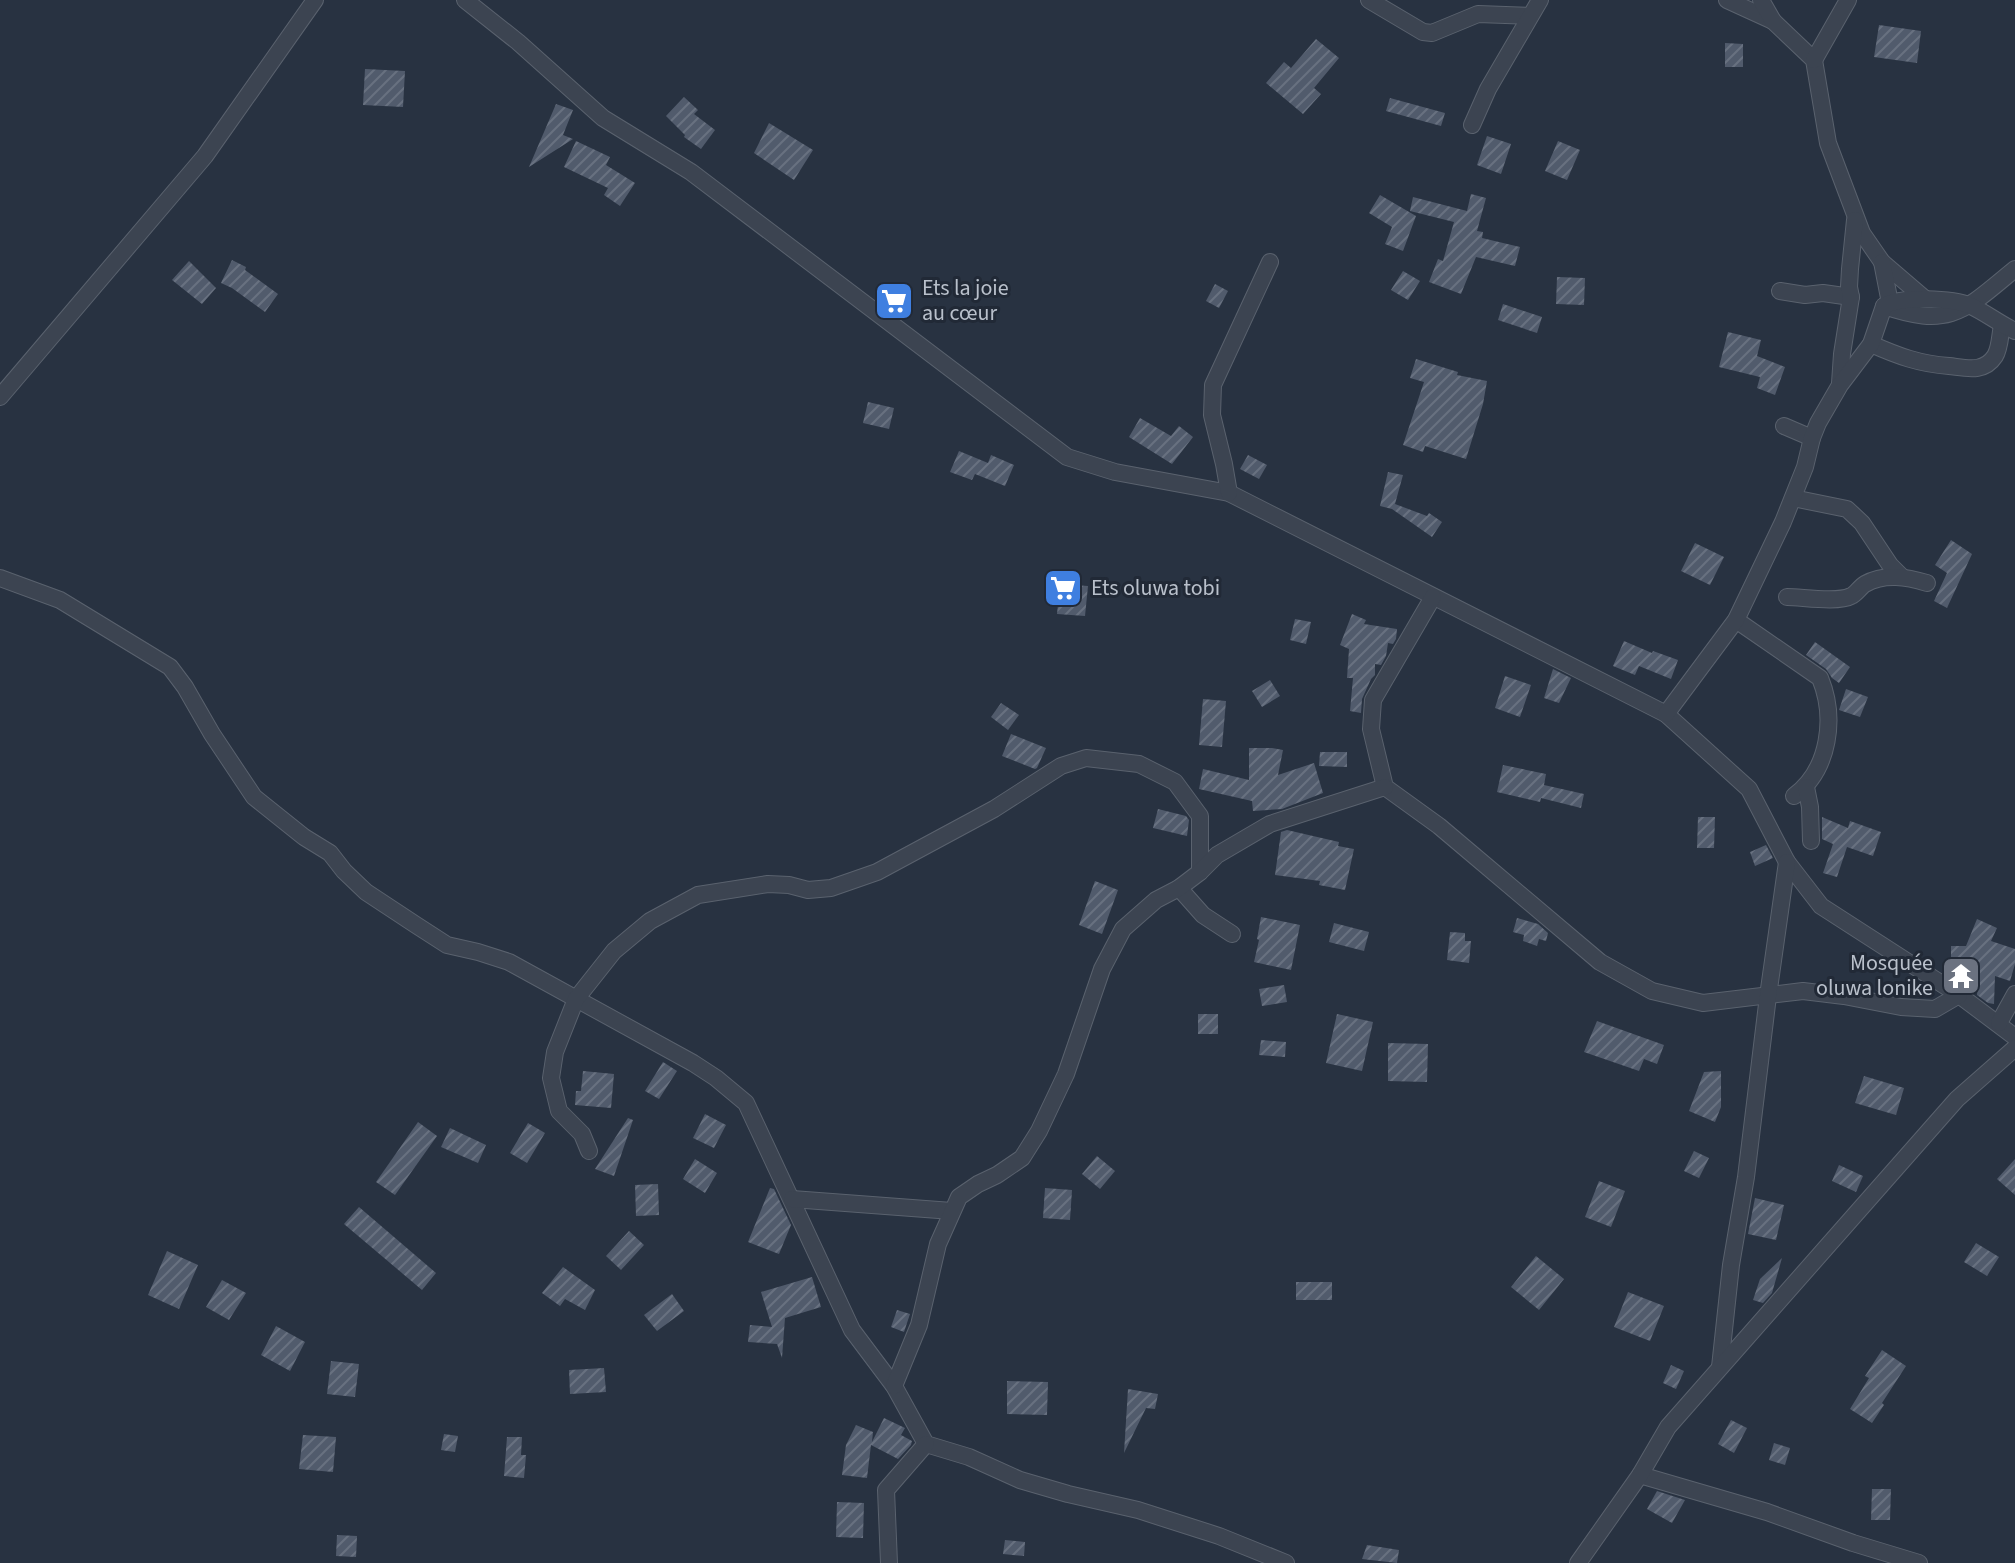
<svg xmlns="http://www.w3.org/2000/svg" width="2015" height="1563" font-family="'Source Sans 3',sans-serif">
<style>
.building{fill:url(#building-hatch)}
.lines{fill:none;stroke-linecap:round;stroke-linejoin:round}
.minor-casing{stroke:#5a626e;stroke-width:18}
.minor{stroke:#3c4451;stroke-width:16}
.labels{text-anchor:middle;dominant-baseline:central;stroke-width:6;stroke-linejoin:round;paint-order:stroke}
.poi-label{font-size:22px;fill:#b9c0cb;stroke:#212936;text-anchor:start}
</style>
<defs>
<pattern id="building-hatch" width="6" height="6" patternUnits="userSpaceOnUse" patternTransform="scale(2)"><rect width="6" height="6" fill="#515b6c"/><path d="M-1 1l2-2M0 6l6-6M5 7l2-2" fill="none" stroke="#687180"/></pattern>
</defs>
<rect width="100%" height="100%" fill="#283241"/>
<!-- building -->
<g class="building">
<path d="M1879,25L1921,31L1917,63L1874,57Z"/>
<path d="M1316,39L1339,58L1314,88L1321,94L1303,114L1266,83L1284,62L1291,68Z"/>
<path d="M1725,43L1743,44V67H1725Z"/>
<path d="M365,69L405,71L403,107L363,105Z"/>
<path d="M684,97L698,110L694,114L715,130L701,149L684,137L685,135L666,116Z"/>
<path d="M1390,98L1445,113L1441,126L1386,111Z"/>
<path d="M556,104L573,110L563,135L573,139L529,167Z"/>
<path d="M769,123L813,150L794,180L754,153Z"/>
<path d="M1487,136L1511,144L1501,174L1477,165Z"/>
<path d="M576,141L610,157L606,165L635,183L620,206L604,195L608,188L564,167Z"/>
<path d="M1558,141L1580,150L1567,180L1545,171Z"/>
<path d="M1471,194L1486,198L1477,231L1483,232L1482,238L1520,247L1515,266L1476,257L1461,294L1429,282L1438,259L1443,261L1454,222L1410,211L1413,197L1467,211Z"/>
<path d="M1380,195L1416,216L1403,251L1385,244L1392,227L1369,213Z"/>
<path d="M232,260L246,267L245,270L278,294L265,312L232,288L221,283Z"/>
<path d="M189,261L216,288L202,304L172,280Z"/>
<path d="M1403,271L1420,281L1408,300L1391,290Z"/>
<path d="M1557,277L1585,278L1584,305L1556,304Z"/>
<path d="M1215,284L1228,291L1219,308L1206,301Z"/>
<path d="M1503,304L1542,317L1537,333L1498,320Z"/>
<path d="M1728,332L1761,340L1757,356L1785,367L1775,395L1757,388L1760,377L1719,367Z"/>
<path d="M1416,359L1458,372L1457,375L1487,381L1483,404L1466,459L1425,446L1423,452L1403,445L1424,382L1410,378Z"/>
<path d="M868,402L894,408L889,429L863,423Z"/>
<path d="M1140,418L1171,436L1179,426L1193,437L1172,464L1129,437Z"/>
<path d="M959,451L988,463L991,455L1014,465L1005,486L975,474L972,480L950,472Z"/>
<path d="M1248,455L1267,465L1259,479L1240,469Z"/>
<path d="M1388,472L1403,475L1395,504L1427,516L1429,513L1442,522L1432,537L1392,509L1380,506Z"/>
<path d="M1951,540L1972,554L1947,608L1934,601L1947,573L1935,565Z"/>
<path d="M1695,543L1724,557L1710,585L1681,571Z"/>
<path d="M1060,584L1088,586L1085,616L1057,614Z"/>
<path d="M1352,614L1366,620L1364,624L1397,629L1396,639L1393,644L1388,643L1386,656L1381,665L1375,664V675L1371,679L1362,699L1361,713L1350,711L1353,678H1347L1349,649L1340,645Z"/>
<path d="M1295,619L1311,622L1306,644L1290,640Z"/>
<path d="M1624,641L1652,653L1653,651L1678,660L1671,679L1639,666L1635,675L1613,666Z"/>
<path d="M1815,642L1850,667L1839,683L1832,678L1826,669L1806,655Z"/>
<path d="M1553,669L1571,678L1559,703L1544,698Z"/>
<path d="M1505,676L1531,685L1520,717L1495,708Z"/>
<path d="M1270,680L1280,696L1262,707L1252,691Z"/>
<path d="M1846,689L1868,697L1860,717L1839,710Z"/>
<path d="M1203,699L1226,701L1222,747L1199,745Z"/>
<path d="M1001,703L1019,715L1008,730L991,717Z"/>
<path d="M1011,734L1046,748L1037,768L1035,769L1002,756Z"/>
<path d="M1249,748H1272L1283,750L1278,775L1314,763L1323,793L1282,809L1253,811L1252,801L1199,789L1203,769L1249,780Z"/>
<path d="M1320,752H1347V767L1319,766Z"/>
<path d="M1503,765L1546,774L1544,785L1584,794L1581,808L1541,798L1540,802L1497,792Z"/>
<path d="M1158,809L1186,816L1189,820L1187,836L1153,828Z"/>
<path d="M1698,817H1715L1714,848H1697Z"/>
<path d="M1822,817L1848,828L1850,821L1881,832L1873,856L1847,847L1837,877L1823,873L1833,844L1822,839Z"/>
<path d="M1287,830L1339,842L1338,846L1354,849L1345,890L1319,885L1320,881L1275,875L1281,832Z"/>
<path d="M1766,845L1773,858L1755,866L1750,852Z"/>
<path d="M1095,881L1118,890L1102,934L1079,925Z"/>
<path d="M1261,917L1300,925L1291,970L1254,962L1259,940L1257,939Z"/>
<path d="M1517,918L1538,924L1548,933L1546,941L1539,939L1537,946L1523,941L1524,935L1513,932Z"/>
<path d="M1977,919L1997,928L1991,941L2015,949V964L2010,981L1995,976L1994,1004L1988,1003L1977,995L1978,981L1960,983L1947,974V966H1951V946H1966Z"/>
<path d="M1334,923L1369,932L1364,951L1329,942Z"/>
<path d="M1450,932L1465,933V941H1471L1469,963L1447,960Z"/>
<path d="M1284,985L1287,1002L1262,1006L1259,989Z"/>
<rect x="1198" y="1014" width="20" height="20"/>
<path d="M1337,1014L1373,1022L1362,1071L1326,1063Z"/>
<path d="M1597,1021L1664,1045L1657,1064L1644,1059L1639,1071L1584,1052Z"/>
<path d="M1261,1040L1286,1042L1285,1057L1259,1055Z"/>
<path d="M1388,1043L1428,1044L1427,1082L1388,1081Z"/>
<path d="M663,1062L677,1071L659,1099L645,1091Z"/>
<path d="M583,1071L614,1074L611,1108L575,1105L576,1091H581Z"/>
<path d="M1721,1071V1107L1715,1122L1689,1111L1704,1072Z"/>
<path d="M1864,1076L1904,1088L1896,1115L1855,1103Z"/>
<path d="M705,1114L726,1125L714,1148L693,1138Z"/>
<path d="M628,1118L633,1120L614,1176L595,1169Z"/>
<path d="M418,1122L437,1136L395,1195L376,1182Z"/>
<path d="M528,1123L545,1133L527,1163L510,1153Z"/>
<path d="M450,1128L486,1145L478,1163L441,1147Z"/>
<path d="M1694,1151L1709,1158L1699,1178L1684,1171Z"/>
<path d="M1097,1156L1115,1171L1100,1189L1082,1174Z"/>
<path d="M695,1159L717,1173L705,1193L683,1179Z"/>
<path d="M2015,1159V1195L1997,1179Z"/>
<path d="M1839,1165L1863,1176L1856,1192L1832,1181Z"/>
<path d="M1599,1181L1625,1191L1611,1227L1585,1217Z"/>
<path d="M658,1184L659,1215L636,1216L635,1185Z"/>
<path d="M770,1188L774,1189L791,1225L779,1254L748,1242Z"/>
<path d="M1045,1188L1072,1190L1070,1220L1043,1218Z"/>
<path d="M1755,1198L1784,1205L1776,1240L1748,1234Z"/>
<path d="M359,1207L436,1273L422,1290L344,1224Z"/>
<path d="M629,1231L644,1245L621,1270L606,1256Z"/>
<path d="M1976,1243L1999,1257L1987,1276L1964,1262Z"/>
<path d="M167,1251L198,1265L179,1309L148,1295Z"/>
<path d="M1536,1256L1564,1279L1539,1310L1511,1287Z"/>
<path d="M1782,1258L1772,1293L1763,1303L1753,1300L1760,1279Z"/>
<path d="M563,1267L595,1290L585,1310L565,1299L560,1306L542,1293Z"/>
<path d="M812,1277L821,1307L785,1318L782,1358L777,1344L748,1342L750,1325L772,1327L761,1292Z"/>
<path d="M222,1280L246,1293L229,1320L206,1307Z"/>
<rect x="1296" y="1282" width="36" height="18"/>
<path d="M1628,1292L1664,1306L1650,1341L1614,1327Z"/>
<path d="M672,1294L684,1311L657,1331L644,1315Z"/>
<path d="M897,1310L910,1314L904,1332L891,1327Z"/>
<path d="M276,1326L305,1342L290,1371L261,1355Z"/>
<path d="M1882,1350L1906,1366L1882,1403L1884,1405L1872,1423L1850,1409L1869,1378L1865,1376Z"/>
<path d="M331,1361L359,1364L355,1397L327,1394Z"/>
<path d="M1671,1365L1684,1371L1676,1389L1663,1383Z"/>
<path d="M604,1368L606,1392L570,1394L569,1370Z"/>
<path d="M1007,1381L1048,1382L1047,1415L1007,1414Z"/>
<path d="M1128,1389L1158,1394L1155,1409L1146,1408L1124,1453Z"/>
<path d="M884,1418L905,1428L901,1435L912,1441L911,1445L898,1459L871,1445L867,1478L842,1475L846,1445L856,1425L873,1432L872,1442Z"/>
<path d="M1731,1420L1747,1428L1734,1453L1718,1444Z"/>
<path d="M444,1434L458,1436L455,1452L441,1450Z"/>
<path d="M303,1435L336,1437L333,1472L299,1469Z"/>
<path d="M507,1437H522L521,1455H526L524,1478L504,1476Z"/>
<path d="M1774,1443L1790,1448L1785,1465L1769,1460Z"/>
<path d="M1872,1489H1891L1890,1520H1871Z"/>
<path d="M1657,1491L1685,1500L1672,1523L1647,1509Z"/>
<path d="M837,1502L864,1503L863,1538L836,1537Z"/>
<path d="M337,1535L357,1536L356,1557L336,1556Z"/>
<path d="M1005,1540L1025,1542L1024,1556L1003,1554Z"/>
<path d="M1367,1545L1399,1550L1397,1563L1362,1559Z"/>
</g>
<g class="lines">
<defs>
<g id="minor">
<path d="M465,0L518,42L603,118L691,172L1067,457L1115,472L1229,493L1666,714L1749,789L1787,862L1821,906L1959,995L2015,1037"/>
<path d="M1369,0L1423,32L1432,33L1478,14L1530,16"/>
<path d="M1727,0L1773,21"/>
<path d="M1761,0L1773,21L1814,60L1828,143L1862,233L1882,262L1924,298"/>
<path d="M1814,60L1848,0"/>
<path d="M1472,125L1488,89L1540,0"/>
<path d="M1882,262L1890,303"/>
<path d="M1780,291L1805,295L1823,293L1851,297"/>
<path d="M1884,306C1951,329 1965,310 2015,269"/>
<path d="M1871,344C1898,356 1920,364 1949,366C1967,368 1984,373 1995,356C2000,348 2000,335 2002,325"/>
<path d="M1840,383L1842,354L1851,297L1849,287L1850,269L1855,220"/>
<path d="M0,397L205,156L315,0"/>
<path d="M1784,426L1812,438"/>
<path d="M1229,493L1224,464L1212,415L1213,385L1270,262"/>
<path d="M1793,498L1847,509L1862,523L1890,565L1901,576"/>
<path d="M0,578L60,600L170,667L185,687L212,734L254,797L304,837L330,853L344,871L366,892L416,925L447,945L478,952L509,962L693,1063L716,1078L746,1103L852,1330L894,1386L926,1444L969,1457L1020,1480L1068,1494L1138,1510L1219,1536L1286,1563"/>
<path d="M1433,597L1373,700L1371,729L1385,787L1439,826L1600,962L1652,991L1703,1003L1803,991L1844,996L1901,1007L1935,1009L1959,995"/>
<path d="M1787,597C1802,597 1838,603 1851,596C1856,594 1860,587 1865,584C1885,573 1907,577 1927,583"/>
<path d="M1736,620L1820,678C1836,717 1830,769 1794,796"/>
<path d="M1666,714L1736,620L1783,522L1805,467L1812,438L1818,423L1840,385L1871,344L1884,306C1901,296 1952,298 1971,306C1986,313 2000,324 2015,331"/>
<path d="M1806,787L1810,807L1811,841"/>
<path d="M1179,888L1203,915L1232,934"/>
<path d="M1999,1023L2015,994"/>
<path d="M589,1151L582,1134L559,1111L551,1078L555,1052L576,999L614,951L650,921L698,895L768,884L789,885L808,890L831,888L877,872L994,809L1061,766L1086,758L1139,764L1175,782L1200,816V872"/>
<path d="M792,1199L952,1211"/>
<path d="M1720,1367L1731,1265L1746,1177L1768,996L1787,862"/>
<path d="M894,1386L919,1325L938,1244L959,1197L978,1184L997,1175L1022,1158L1039,1131L1066,1074L1102,969L1123,929L1156,900L1179,888L1200,872L1217,855L1270,824L1385,787"/>
<path d="M1640,1475L1767,1512L1853,1543L1919,1563"/>
<path d="M889,1563L886,1490L926,1444"/>
<path d="M1578,1563L1640,1475L1668,1427L1957,1099L2015,1048"/>
</g>
</defs>
<!-- minor casing -->
<use href="#minor" class="minor-casing"/>
<!-- minor -->
<use href="#minor" class="minor"/>
</g>
<!-- icons -->
<defs>
<symbol id="supermarket-square" viewBox="-11 -11 22 22"><rect x="-9" y="-9" width="18" height="18" rx="4" fill="#3f7fe0" stroke="#212936"/><path d="M-6-5.5h2.5l.6 2H6L4.5 2H-2.5L-4.4-4H-6ZM-1.5 3.2a1.3 1.3 0 1 0 .1 0ZM3 3.2a1.3 1.3 0 1 0 .1 0Z" fill="#fff"/></symbol>
<symbol id="temple-square" viewBox="-11 -11 22 22"><rect x="-9" y="-9" width="18" height="18" rx="4" fill="#6b7280" stroke="#212936"/><path d="M0-6L5-2H3V0L6.5 2.5H4V6H1.5V3h-3V6H-4V2.5H-6.5L-3 0V-2H-5Z" fill="#fff"/></symbol>
</defs>
<g fill-rule="evenodd">
<use href="#supermarket-square" x="872" y="279" width="44" height="44"/>
<use href="#supermarket-square" x="1041" y="566" width="44" height="44"/>
<use href="#temple-square" x="1939" y="954" width="44" height="44"/>
</g>
<g class="labels">
<!-- poi labels -->
<g class="poi-label">
<text x="922" y="288">Ets la joie<tspan x="922" dy="25">au cœur</tspan></text>
<text x="1091" y="588">Ets oluwa tobi</text>
<text x="1933" y="963" text-anchor="end">Mosquée<tspan x="1933" dy="25">oluwa lonike</tspan></text>
</g>
</g>
</svg>
